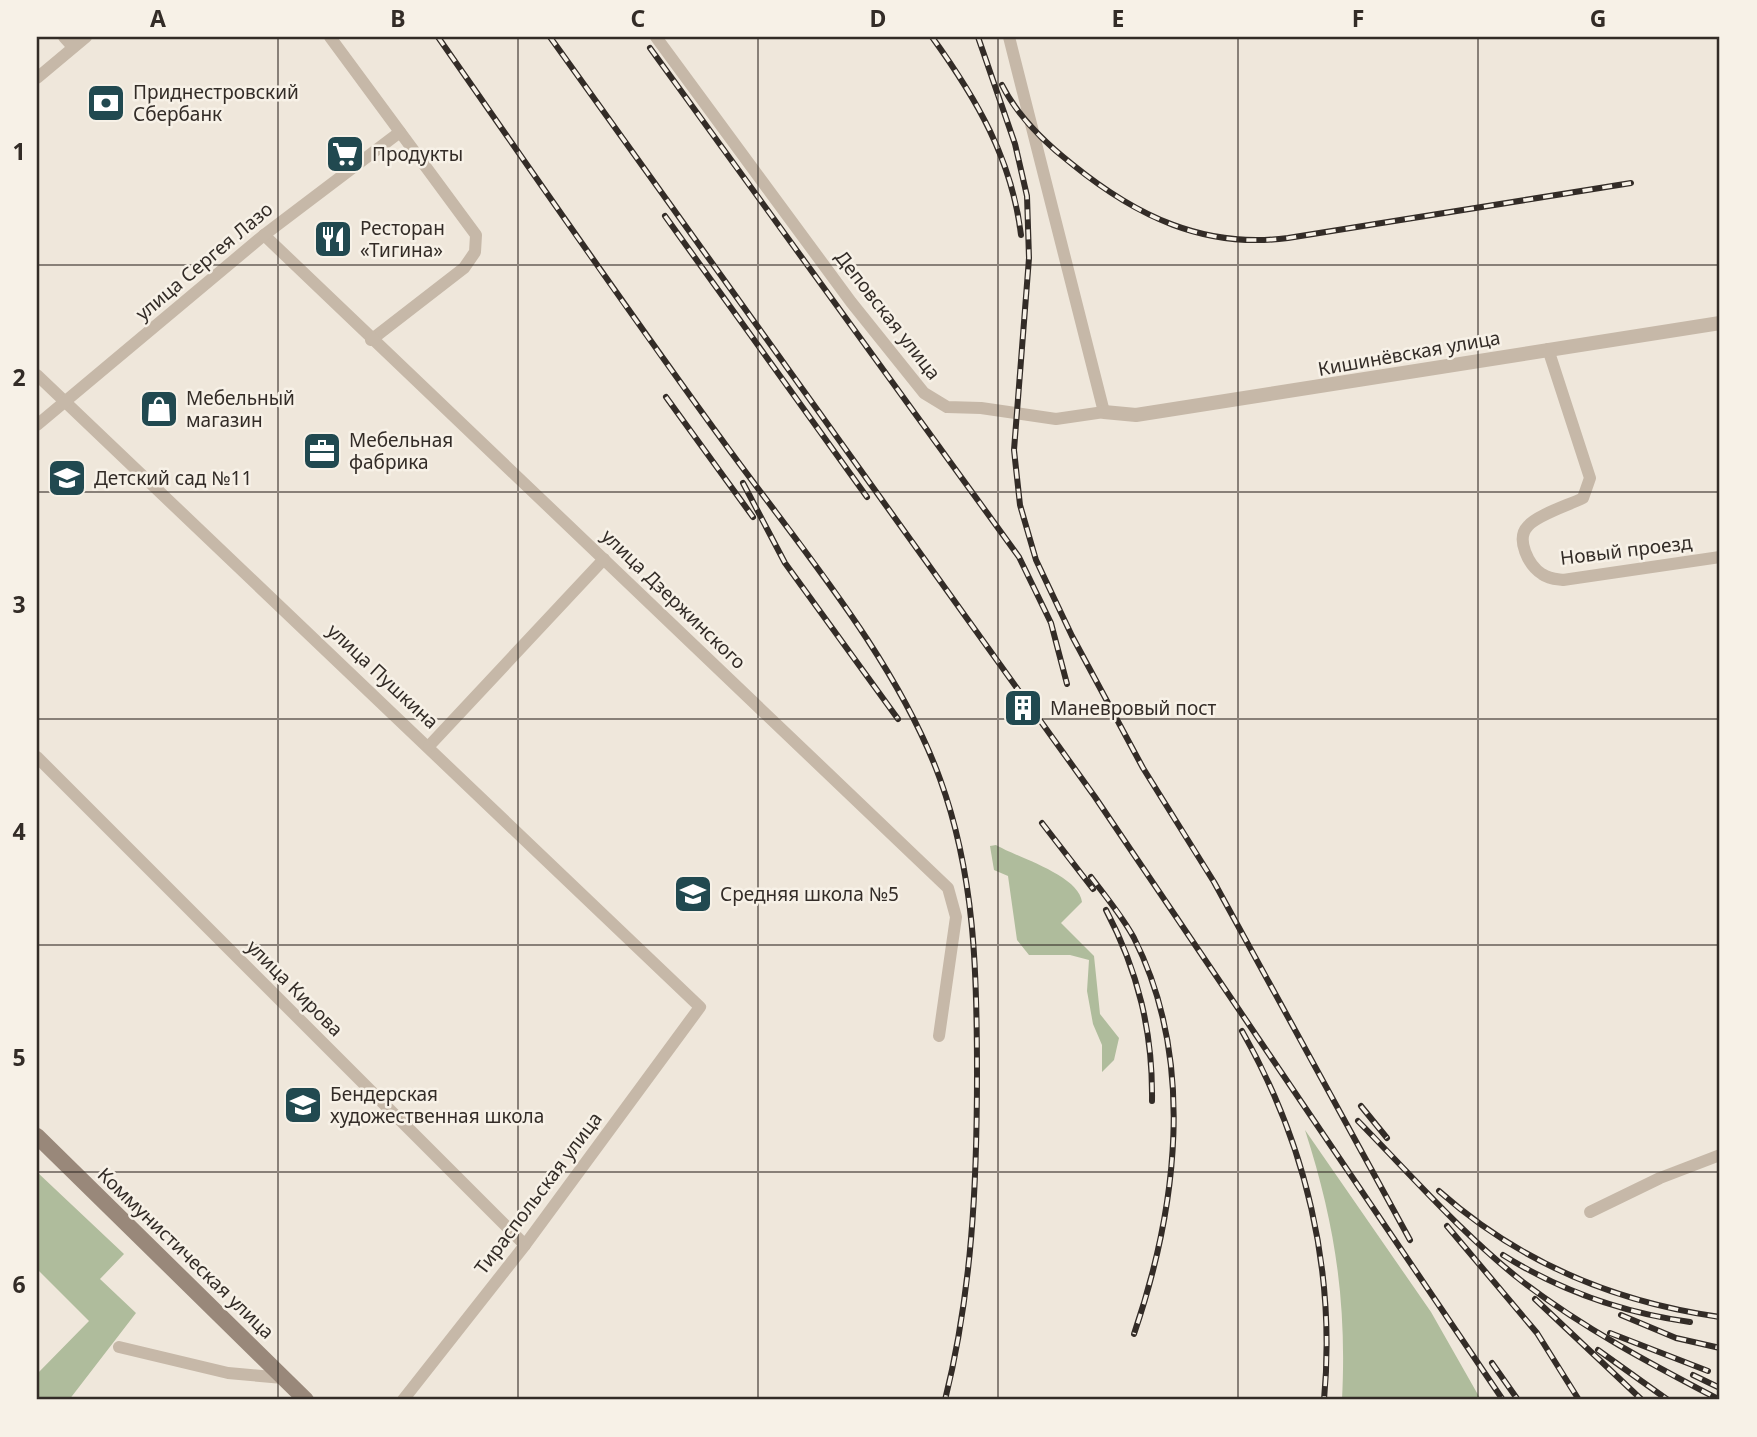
<svg xmlns="http://www.w3.org/2000/svg" width="1757" height="1437" font-family="'Noto Sans',sans-serif">
<style>
.green{fill:#afbc9c}
.lines{fill:none;stroke-linecap:round;stroke-linejoin:round}
.minor{stroke:#c6b8a8;stroke-width:12}
.tertiary{stroke:#c6b8a8;stroke-width:14}
.secondary{stroke:#99887a;stroke-width:16}
.rail-casing{stroke:#332c27;stroke-width:6}
.rail{stroke:#f7f1e7;stroke-width:3.5;stroke-dasharray:10;stroke-linecap:butt}
.grid{fill:none;stroke:#332c27;stroke-width:2;stroke-opacity:0.55}
.labels{text-anchor:middle;dominant-baseline:central;stroke-width:5;stroke-linejoin:round;paint-order:stroke}
.poi-label{font-size:19px;fill:#332c27;stroke:#f7f1e7;text-anchor:start}
.street-label{font-size:19px;fill:#332c27;stroke:#f7f1e7}
.neatline{fill:none;stroke:#332c27;stroke-width:2.5}
.grid-label{font-size:23px;text-anchor:middle;font-weight:bold;fill:#332c27}
</style>
<rect width="100%" height="100%" fill="#efe7db"/>
<!-- green -->
<g class="green">
<path d="M996,845C1016,857 1079,875 1082,902L1061,923L1094,956L1100,1014L1119,1038L1114,1060L1102,1072V1045L1093,1024L1087,991L1089,960L1070,955H1029L1017,940L1008,876L994,870L990,846Z"/>
<path d="M1305,1130L1431,1312L1481,1400H1342C1347,1302 1335,1223 1305,1130Z"/>
<path d="M37,1172L124,1254L100,1279L136,1313L69,1400H37V1374L89,1321L37,1269Z"/>
</g>
<g class="lines">
<!-- minor -->
<g class="minor">
<path d="M64,37L73,47"/>
<path d="M330,37L476,235L475,252L464,268L371,340"/>
<path d="M656,37L851,302L924,393L947,407L981,408L1056,419L1104,412L1009,37"/>
<path d="M37,78L86,37"/>
<path d="M264,235L948,888L956,917L939,1036"/>
<path d="M1548,349L1590,478L1583,498C1569,505 1537,515 1528,526C1515,539 1529,566 1542,574C1549,579 1556,579 1563,580L1720,557"/>
<path d="M37,375L700,1007L525,1245L403,1400"/>
<path d="M37,425L264,235L400,132"/>
<path d="M429,746L604,559"/>
<path d="M37,757L525,1245"/>
<path d="M1590,1212L1660,1178L1720,1155"/>
<path d="M119,1347L228,1373L283,1378"/>
</g>
<!-- tertiary -->
<path class="tertiary" d="M1104,412L1136,415L1720,323"/>
<!-- secondary -->
<path class="secondary" d="M37,1136L306,1400"/>
<defs>
<g id="rail">
<path d="M438,37C533,173 627,310 725,444C799,546 897,660 940,779C975,875 977,972 977,1073C977,1184 972,1292 945,1400"/>
<path d="M550,37L1095,797L1503,1400"/>
<path d="M932,37C976,98 1012,159 1021,235"/>
<path d="M978,37L1015,144L1027,196L1029,258L1014,450L1020,505L1036,560L1072,636L1143,768L1214,882L1410,1240"/>
<path d="M650,48L1019,557L1051,623L1067,684"/>
<path d="M1002,85C1018,117 1044,142 1072,164C1136,216 1204,249 1288,238L1631,183"/>
<path d="M665,216L867,497"/>
<path d="M666,397L753,517"/>
<path d="M743,483L785,563L898,719"/>
<path d="M1042,823L1093,889"/>
<path d="M1091,877C1106,897 1122,916 1134,938C1196,1061 1177,1208 1134,1334"/>
<path d="M1106,910C1138,971 1153,1032 1152,1101"/>
<path d="M1242,1031C1306,1144 1336,1270 1324,1400"/>
<path d="M1361,1106L1387,1138"/>
<path d="M1358,1121C1412,1176 1463,1235 1523,1282C1585,1329 1651,1364 1720,1400"/>
<path d="M1439,1191C1519,1262 1614,1302 1720,1317"/>
<path d="M1447,1226L1537,1333L1579,1400"/>
<path d="M1503,1255C1559,1290 1624,1313 1690,1322"/>
<path d="M1535,1299L1642,1400"/>
<path d="M1621,1315L1676,1338L1720,1348"/>
<path d="M1610,1333L1708,1371"/>
<path d="M1598,1350L1668,1400"/>
<path d="M1492,1363L1518,1400"/>
<path d="M1693,1375L1720,1388"/>
</g>
</defs>
<!-- rail casing -->
<use href="#rail" class="rail-casing"/>
<!-- rail -->
<use href="#rail" class="rail"/>
</g>
<!-- grid -->
<path class="grid" d="M278,37V1400M518,37V1400M758,37V1400M998,37V1400M1238,37V1400M1478,37V1400M37,265H1720M37,492H1720M37,719H1720M37,945H1720M37,1172H1720"/>
<!-- icons -->
<defs>
<symbol id="bank-square" viewBox="-11 -11 22 22"><rect x="-9" y="-9" width="18" height="18" rx="4" fill="#214950" stroke="#f7f1e7"/><path d="M-6-4H6V4H-6ZM0-2.3a2.3 2.3 0 1 0 0 4.6a2.3 2.3 0 1 0 0-4.6Z" fill="#fff"/></symbol>
<symbol id="supermarket-square" viewBox="-11 -11 22 22"><rect x="-9" y="-9" width="18" height="18" rx="4" fill="#214950" stroke="#f7f1e7"/><path d="M-6-5.5h2.5l.6 2H6L4.5 2H-2.5L-4.4-4H-6ZM-1.5 3.2a1.3 1.3 0 1 0 .1 0ZM3 3.2a1.3 1.3 0 1 0 .1 0Z" fill="#fff"/></symbol>
<symbol id="restaurant-square" viewBox="-11 -11 22 22"><rect x="-9" y="-9" width="18" height="18" rx="4" fill="#214950" stroke="#f7f1e7"/><path d="M-5-6h1v4h1v-4h1v4h1v-4h1v5L-1.5 .5V6h-2V.5L-5-1ZM5-6V6H3V1.5H1.5Q1.5-4 5-6Z" fill="#fff"/></symbol>
<symbol id="shop-square" viewBox="-11 -11 22 22"><rect x="-9" y="-9" width="18" height="18" rx="4" fill="#214950" stroke="#f7f1e7"/><path d="M-5-2.5h2.3a2.7 3.5 0 0 1 5.4 0H5L5.5 6h-11ZM-1.5-2.5h3a1.5 2.3 0 0 0-3 0Z" fill="#fff"/></symbol>
<symbol id="office-square" viewBox="-11 -11 22 22"><rect x="-9" y="-9" width="18" height="18" rx="4" fill="#214950" stroke="#f7f1e7"/><path d="M-6-3h4V-5.5h4V-3h4V5H-6ZM-1-4.5V-3h2v-1.5ZM-6 0V1H6V0Z" fill="#fff"/></symbol>
<symbol id="school-square" viewBox="-11 -11 22 22"><rect x="-9" y="-9" width="18" height="18" rx="4" fill="#214950" stroke="#f7f1e7"/><path d="M0-5L7-2L0 1L-7-2ZM-4 1L0 2.5L4 1V4Q0 6-4 4Z" fill="#fff"/></symbol>
<symbol id="building-square" viewBox="-11 -11 22 22"><rect x="-9" y="-9" width="18" height="18" rx="4" fill="#214950" stroke="#f7f1e7"/><path d="M-4-6H4V6H1V3H-1V6H-4ZM-2.5-4.3h1.7v1.8h-1.7ZM.8-4.3h1.7v1.8H.8ZM-2.5-1h1.7V.8h-1.7ZM.8-1h1.7V.8H.8Z" fill="#fff"/></symbol>
</defs>
<g fill-rule="evenodd">
<use href="#bank-square" x="84" y="81" width="44" height="44"/>
<use href="#supermarket-square" x="323" y="132" width="44" height="44"/>
<use href="#restaurant-square" x="311" y="217" width="44" height="44"/>
<use href="#shop-square" x="137" y="387" width="44" height="44"/>
<use href="#office-square" x="300" y="429" width="44" height="44"/>
<use href="#school-square" x="45" y="456" width="44" height="44"/>
<use href="#building-square" x="1001" y="686" width="44" height="44"/>
<use href="#school-square" x="671" y="872" width="44" height="44"/>
<use href="#school-square" x="281" y="1083" width="44" height="44"/>
</g>
<g class="labels">
<!-- poi labels -->
<g class="poi-label">
<text x="133" y="92">Приднестровский<tspan x="133" dy="22">Сбербанк</tspan></text>
<text x="372" y="154">Продукты</text>
<text x="360" y="228">Ресторан<tspan x="360" dy="22">«Тигина»</tspan></text>
<text x="186" y="398">Мебельный<tspan x="186" dy="22">магазин</tspan></text>
<text x="349" y="440">Мебельная<tspan x="349" dy="22">фабрика</tspan></text>
<text x="94" y="478">Детский сад №11</text>
<text x="1050" y="708">Маневровый пост</text>
<text x="720" y="894">Средняя школа №5</text>
<text x="330" y="1094">Бендерская<tspan x="330" dy="22">художественная школа</tspan></text>
</g>
<!-- street labels -->
<g class="street-label">
<text transform="translate(204 261) rotate(-40)">улица Сергея Лазо</text>
<text transform="translate(888 315) rotate(52)">Деповская улица</text>
<text transform="translate(1409 353) rotate(-10)">Кишинёвская улица</text>
<text transform="translate(1626 550) rotate(-7)">Новый проезд</text>
<text transform="translate(674 599) rotate(44)">улица Дзержинского</text>
<text transform="translate(383 676) rotate(43)">улица Пушкина</text>
<text transform="translate(295 988) rotate(45)">улица Кирова</text>
<text transform="translate(538 1193) rotate(-53)">Тираспольская улица</text>
<text transform="translate(186 1253) rotate(44)">Коммунистическая улица</text>
</g>
</g>
<!-- border -->
<rect width="1757" height="1437" fill="none" stroke="#f7f1e7" stroke-width="77"/>
<rect x="38" y="38" width="1680" height="1360" class="neatline"/>
<g class="grid-label">
<text x="158" y="27">A</text>
<text x="398" y="27">B</text>
<text x="638" y="27">C</text>
<text x="878" y="27">D</text>
<text x="1118" y="27">E</text>
<text x="1358" y="27">F</text>
<text x="1598" y="27">G</text>
<text x="19" y="160">1</text>
<text x="19" y="386">2</text>
<text x="19" y="613">3</text>
<text x="19" y="840">4</text>
<text x="19" y="1066">5</text>
<text x="19" y="1293">6</text>
</g>
</svg>
